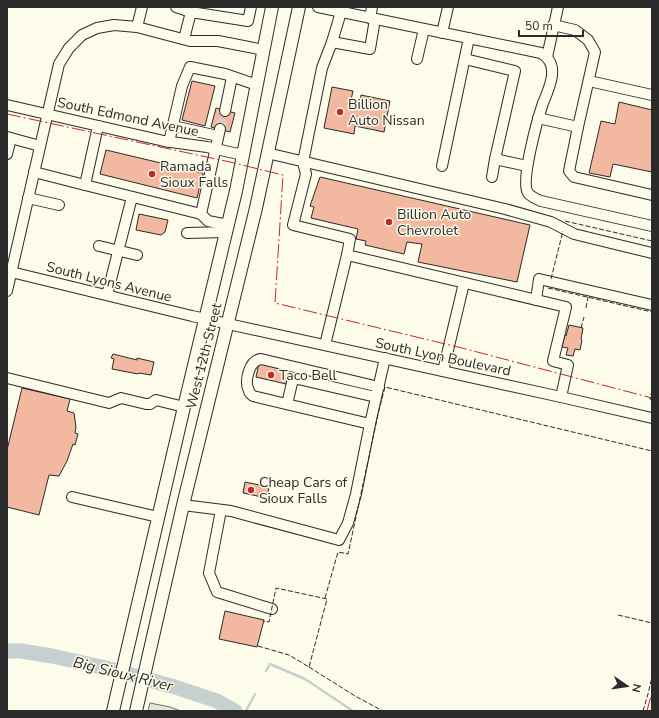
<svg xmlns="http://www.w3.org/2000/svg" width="659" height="718" font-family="'Nunito Sans',sans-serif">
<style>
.green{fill:#deebd1;stroke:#74746e}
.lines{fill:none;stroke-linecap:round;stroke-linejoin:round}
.stream{stroke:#c7d0d0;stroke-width:2.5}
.river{stroke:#c7d0d0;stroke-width:15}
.building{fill:#f2b8a0;stroke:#2b2b2b}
.minor-tunnel{stroke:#d3d1c4;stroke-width:10;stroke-dasharray:10 5;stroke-linecap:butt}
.minor-casing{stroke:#2b2b2b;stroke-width:12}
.major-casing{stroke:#2b2b2b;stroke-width:14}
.minor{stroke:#fdfbea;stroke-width:10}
.major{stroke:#fdfbea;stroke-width:12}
.fence{stroke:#2b2b2b;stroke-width:1;stroke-dasharray:5 2;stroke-linecap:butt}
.power{stroke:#c62828;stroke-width:1;stroke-dasharray:14 3 2 3;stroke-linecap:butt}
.poi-dot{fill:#c62828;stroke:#fdfbea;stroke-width:1.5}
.labels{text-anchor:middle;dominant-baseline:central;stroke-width:3;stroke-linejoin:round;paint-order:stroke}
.poi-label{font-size:14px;fill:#2b2b2b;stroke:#fdfbea;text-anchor:start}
.street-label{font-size:14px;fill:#2b2b2b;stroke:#fdfbea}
.water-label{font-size:15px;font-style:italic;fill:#2b2b2b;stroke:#fdfbea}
</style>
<rect width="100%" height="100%" fill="#fdfbea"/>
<!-- green -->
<path class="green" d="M150,703L170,707L181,711H148Z"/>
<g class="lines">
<!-- stream -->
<g class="stream">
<path d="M266,671L270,664L305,679L353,711"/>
<path d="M246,711L255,694"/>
</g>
<!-- river -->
<path class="river" d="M7,651H21L52,656L106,668L175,687L217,701L235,711"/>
</g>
<!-- building -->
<g class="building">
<path d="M192,81L215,86L205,126L182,120Z"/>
<path d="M332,87L353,91L351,100L360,102L361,95L390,101L384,132L355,126L354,134L324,128Z"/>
<path d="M619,102L652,110V172L613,164L610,177L589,173L601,121L615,124Z"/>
<path d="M216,108L235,113L230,132L211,127Z"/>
<path d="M106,150L203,173L197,198L100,174Z"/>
<path d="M320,177L530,225L517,282L418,262L422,244L407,242L404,254L365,245L366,241L356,239L358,229L311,218L314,207L310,206Z"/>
<path d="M139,214L168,220L165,232L161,235L136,230Z"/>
<path d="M569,325L583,328L581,339L582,340L580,350L575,349L573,356L566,355L568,348L562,347L565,335L566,336Z"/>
<path d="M113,354L137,360V358L154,362L151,375L139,373L138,374L112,369L114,359L111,358Z"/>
<path d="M259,363L290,370L286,384L256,377Z"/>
<path d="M22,388L70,399L67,411L74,413L76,427L75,433L78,434L75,445L73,444L67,461L59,476L49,475L39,515L7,507V450Z"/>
<path d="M245,482L269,487L267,498L243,493Z"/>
<path d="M225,611L264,620L257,647L219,639Z"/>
</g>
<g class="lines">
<!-- minor-tunnel -->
<path class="minor-tunnel" d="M220,129L225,111"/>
<defs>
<g id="minor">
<path d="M176,7L191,12"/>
<path d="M318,7L541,53C549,58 553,65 552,74C552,81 546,96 543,103C538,118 520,181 528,193C531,197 536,199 541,201L652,226"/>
<path d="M341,12L332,42L370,49L375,19"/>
<path d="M370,18L372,7"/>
<path d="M553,25L575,30L588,40L595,52L578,127"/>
<path d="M137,27L142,7"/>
<path d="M442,33L448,7"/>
<path d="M184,39L191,12L248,21L251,7"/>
<path d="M332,42L322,68L303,162L306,174L293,225L350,239L347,255L566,307L553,361L568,365L561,397"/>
<path d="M547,57L558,7"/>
<path d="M417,59L424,29"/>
<path d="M465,59L515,71L495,159"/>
<path d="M589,81L652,95"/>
<path d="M7,105L164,141L207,147L243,155"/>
<path d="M225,111L232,77"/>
<path d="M538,118L578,127L569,171L574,177L652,195"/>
<path d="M98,126L85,185L201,214L208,221L228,225"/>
<path d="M173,126L218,136"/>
<path d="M7,137L40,146"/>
<path d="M169,142L182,86L190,67L225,74L257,85"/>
<path d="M267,153L505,209L551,222L574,234L652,253"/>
<path d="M7,154L11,138"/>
<path d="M442,166L469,38"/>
<path d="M34,172L85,185"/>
<path d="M492,177L495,159L527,166"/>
<path d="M28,198L59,205"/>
<path d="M201,214L220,129"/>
<path d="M187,233L226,232"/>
<path d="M99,246L137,255"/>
<path d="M7,271L192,316L561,397L652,418"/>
<path d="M7,291L59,64L69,48L82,35L97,28L114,25L137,27L190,41H218L264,50"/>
<path d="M107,295L132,197"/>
<path d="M536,300L539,279L652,305"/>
<path d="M325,345L347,255"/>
<path d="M443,371L464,283"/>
<path d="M7,378L109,403L121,398L146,404H150L156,400L184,407"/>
<path d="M379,387L261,359C249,360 244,382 249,391C249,393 252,395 253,396L370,424L385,358"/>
<path d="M287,404L292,383L294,380L298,379L376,397"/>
<path d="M72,497L158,517"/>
<path d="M183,505L231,511L339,540L348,523L356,494L370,424"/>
<path d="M221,510L209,573L217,592L272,609"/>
</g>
<g id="major">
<path d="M113,711L184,407L236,191L272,7"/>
<path d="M136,711L183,505L256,208L299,7"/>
</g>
</defs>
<!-- minor casing -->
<use href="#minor" class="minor-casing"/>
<!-- major casing -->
<use href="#major" class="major-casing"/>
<!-- minor -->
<use href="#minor" class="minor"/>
<!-- major -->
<use href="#major" class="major"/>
<!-- fence -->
<g class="fence">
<path d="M565,221L652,241"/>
<path d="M551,279L563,231"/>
<path d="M548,288L652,312"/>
<path d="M586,308L588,297"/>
<path d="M581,328L584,317"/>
<path d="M652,390L650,399L652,400"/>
<path d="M325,598L338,552L348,554L379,410L385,387L652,451"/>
<path d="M618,615L652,623"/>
<path d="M258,646L289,655L309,667L327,599L276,588L269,622L263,621"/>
<path d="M309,667L355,696L383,711"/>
<path d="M643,711L648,694L652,677"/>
</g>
<!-- power -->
<g class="power">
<path d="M7,114L230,162L283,175L275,303L462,348L652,398"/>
<path d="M647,711L652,692"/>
</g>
</g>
<!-- markers -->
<g class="poi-dot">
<circle cx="340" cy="112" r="4"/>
<circle cx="152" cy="174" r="4"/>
<circle cx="389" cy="222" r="4"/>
<circle cx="271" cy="375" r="4"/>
<circle cx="251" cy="490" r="4"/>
</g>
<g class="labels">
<!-- poi labels -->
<g class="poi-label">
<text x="348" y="104">Billion<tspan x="348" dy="16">Auto Nissan</tspan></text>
<text x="160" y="166">Ramada<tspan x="160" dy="16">Sioux Falls</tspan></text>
<text x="397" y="214">Billion Auto<tspan x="397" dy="16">Chevrolet</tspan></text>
<text x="279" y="375">Taco Bell</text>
<text x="259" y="482">Cheap Cars of<tspan x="259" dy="16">Sioux Falls</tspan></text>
</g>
<!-- street labels -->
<g class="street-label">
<text transform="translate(128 117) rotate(12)">South Edmond Avenue</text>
<text transform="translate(109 282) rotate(14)">South Lyons Avenue</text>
<text transform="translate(204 356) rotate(-76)">West 12th Street</text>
<text transform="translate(443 357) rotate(12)">South Lyon Boulevard</text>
</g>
<!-- water labels -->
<g class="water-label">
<text transform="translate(123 674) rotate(14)">Big Sioux River</text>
</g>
</g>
<!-- border -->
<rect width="659" height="718" fill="none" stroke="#2b2b2b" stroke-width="16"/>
<!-- north arrow -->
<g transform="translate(627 686) rotate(103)" stroke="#fdfbea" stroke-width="3" paint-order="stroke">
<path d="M0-3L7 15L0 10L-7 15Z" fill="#2b2b2b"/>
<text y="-6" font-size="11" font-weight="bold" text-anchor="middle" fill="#2b2b2b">N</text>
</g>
<!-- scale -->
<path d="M519 30v6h64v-6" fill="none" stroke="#2b2b2b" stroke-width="2"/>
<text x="525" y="30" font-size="12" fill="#2b2b2b" stroke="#fdfbea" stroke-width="3" paint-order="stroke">50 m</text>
</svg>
